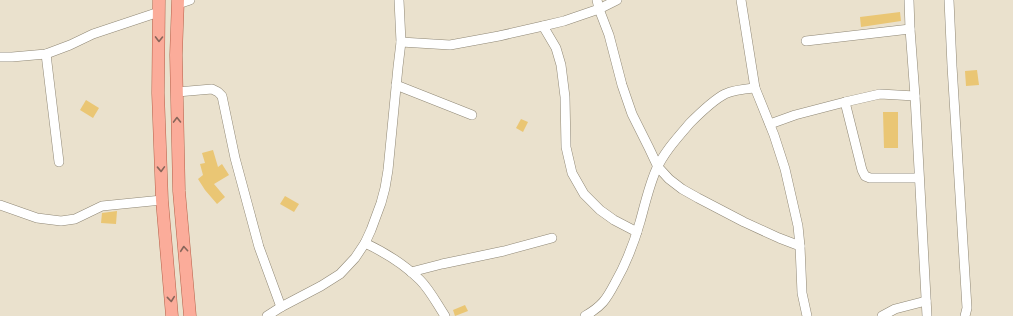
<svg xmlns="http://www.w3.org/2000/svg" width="1013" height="316" font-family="'Sofia Sans Condensed',sans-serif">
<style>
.building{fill:#eac674}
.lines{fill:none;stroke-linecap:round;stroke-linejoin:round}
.minor-casing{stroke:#8f8775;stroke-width:10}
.major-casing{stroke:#b66049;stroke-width:13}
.minor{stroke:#fff;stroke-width:9}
.major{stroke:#fbac9a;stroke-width:12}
.oneway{stroke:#88665a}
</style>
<rect width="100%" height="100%" fill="#eae1cd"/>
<!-- building -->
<g class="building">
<path d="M900,12L901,21L861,27L860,17Z"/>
<path d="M977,70L979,85L966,86L965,71Z"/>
<path d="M86,100L99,108L93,118L80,110Z"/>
<path d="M883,112H898V148H884Z"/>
<path d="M521,119L528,122L523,132L516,128Z"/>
<path d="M213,150L218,167L222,164L229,175L214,184L225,197L217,204L205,190L198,179L203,175L200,164L205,163L202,153Z"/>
<path d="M285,196L299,204L294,212L280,204Z"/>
<path d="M117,211L116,224L101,223L102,213Z"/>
<path d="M465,305L468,311L455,316L453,310Z"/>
</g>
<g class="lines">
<defs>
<g id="minor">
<path d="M597,0L599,9L609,35L622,85L632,114L649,148L658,167L669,179L682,189L698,198L744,222L779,238L800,246"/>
<path d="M741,0L755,88L774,135L785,169L798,226L800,246L802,293L807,316"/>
<path d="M909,0L910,29L915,96L927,316"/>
<path d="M949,0L952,66L967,308L965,316"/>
<path d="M178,4L190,0"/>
<path d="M543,26L556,48L561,65L565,97L566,147L572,173L584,194L600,210L614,220L637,232"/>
<path d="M806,41L910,29"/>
<path d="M401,42L450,45L499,36L543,26L564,21L599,9L617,0"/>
<path d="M46,54L59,162"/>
<path d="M0,57H12L46,54L70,45L93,34L159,12"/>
<path d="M396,85L472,115"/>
<path d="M177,92L212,89L218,92L222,96L235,158L259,247L281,307"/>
<path d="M845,102L862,170L865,176L870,178H919"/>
<path d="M770,124L795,115L845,102L880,94L915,96"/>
<path d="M0,205L37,218L61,221L75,219L102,206L162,200"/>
<path d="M365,243C384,252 404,264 420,280C430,290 437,304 445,316"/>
<path d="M411,272L442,264L504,251L552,238"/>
<path d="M267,316L281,307L321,286L340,274L355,258L365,243L371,230L381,203L385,188L388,170L398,67L401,42L399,0"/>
<path d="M585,316C602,306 606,300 615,283C626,264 634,243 640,222C645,204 649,186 656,170C664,152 678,137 690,123C698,115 715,99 725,94C734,90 745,89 755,88"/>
<path d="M882,316L895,309L926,301"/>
</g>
<g id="major">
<path d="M159,0L158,93L162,200L172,316"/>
<path d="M178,0L176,55L179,191L190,316"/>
</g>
</defs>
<!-- minor casing -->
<use href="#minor" class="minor-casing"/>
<!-- major casing -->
<use href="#major" class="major-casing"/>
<!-- minor -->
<use href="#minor" class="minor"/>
<!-- major -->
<use href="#major" class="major"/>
</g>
<!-- one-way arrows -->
<defs><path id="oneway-chevron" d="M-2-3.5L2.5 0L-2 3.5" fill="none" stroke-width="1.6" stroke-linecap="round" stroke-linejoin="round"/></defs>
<g class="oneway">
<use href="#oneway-chevron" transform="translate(159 39) rotate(91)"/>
<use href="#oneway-chevron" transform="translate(177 120) rotate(-91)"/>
<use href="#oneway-chevron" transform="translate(161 169) rotate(88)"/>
<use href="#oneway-chevron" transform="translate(184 249) rotate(-95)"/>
<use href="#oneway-chevron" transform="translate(171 299) rotate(84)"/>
</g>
</svg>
